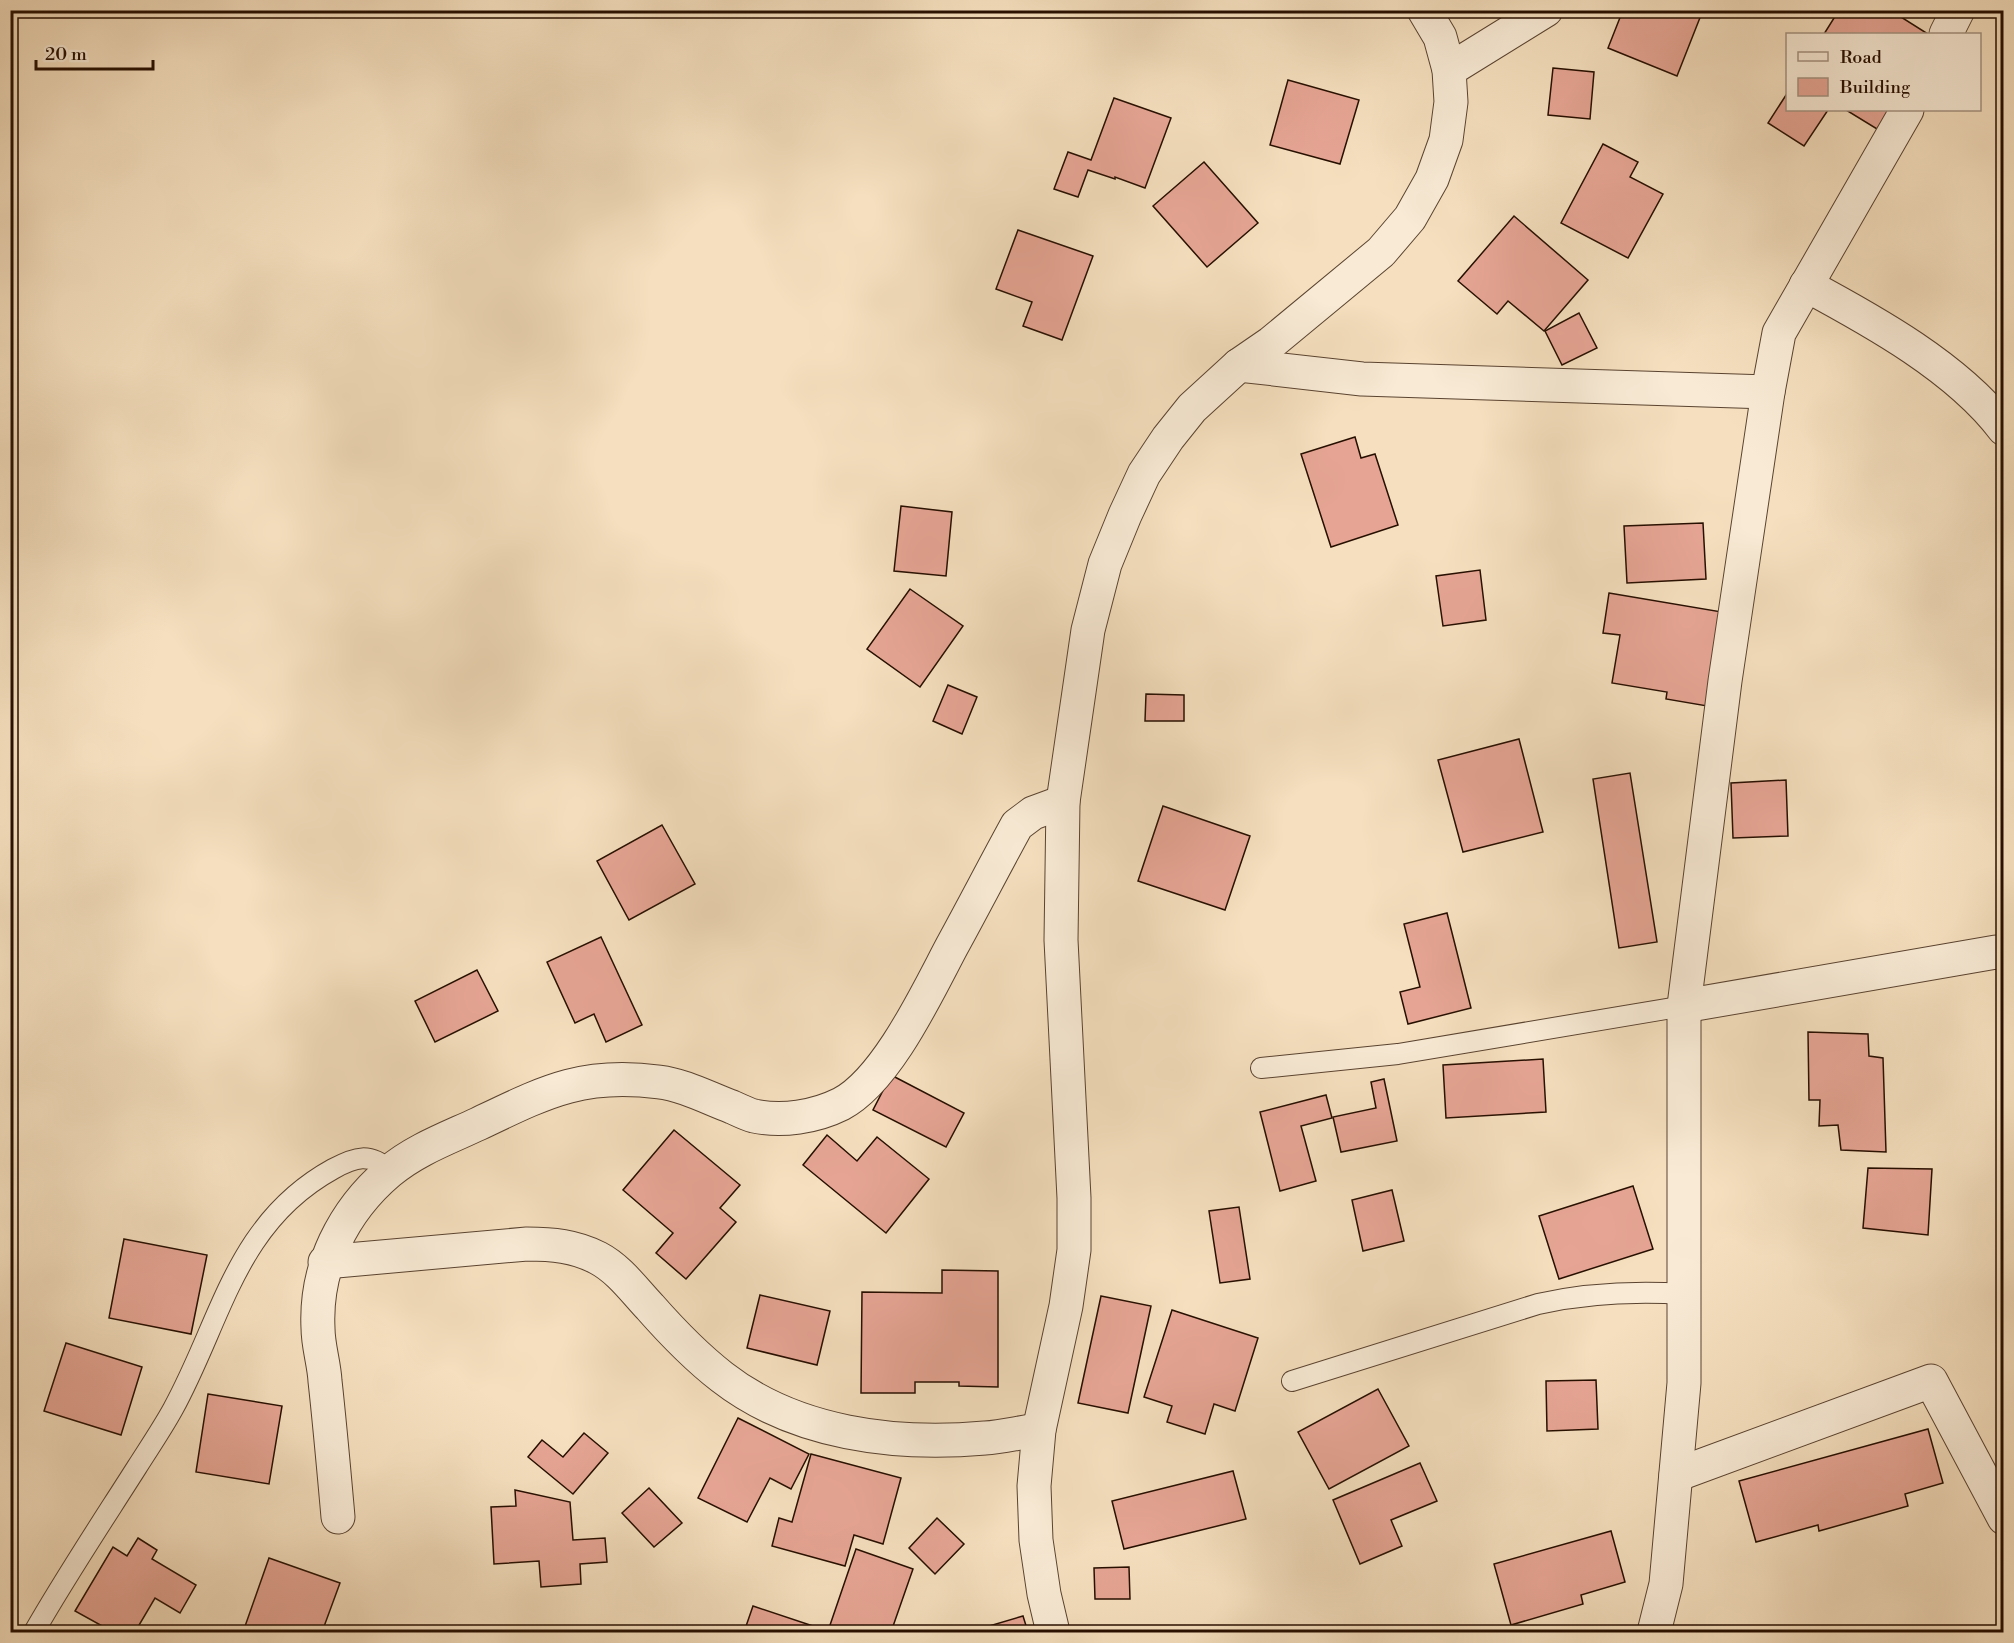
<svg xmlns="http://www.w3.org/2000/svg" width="2014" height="1643" font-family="'Libre Bodoni',serif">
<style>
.building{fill:#e6a594;stroke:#270f00;stroke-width:1.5}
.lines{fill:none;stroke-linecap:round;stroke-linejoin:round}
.service-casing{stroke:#5a4330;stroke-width:22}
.minor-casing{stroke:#5a4330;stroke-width:35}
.tertiary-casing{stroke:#5a4330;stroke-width:35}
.service{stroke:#f8ead5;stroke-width:20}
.minor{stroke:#f8ead5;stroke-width:33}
.tertiary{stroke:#f8ead5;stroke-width:33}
</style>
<rect width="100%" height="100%" fill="#f5dfbe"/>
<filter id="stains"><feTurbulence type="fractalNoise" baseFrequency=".00333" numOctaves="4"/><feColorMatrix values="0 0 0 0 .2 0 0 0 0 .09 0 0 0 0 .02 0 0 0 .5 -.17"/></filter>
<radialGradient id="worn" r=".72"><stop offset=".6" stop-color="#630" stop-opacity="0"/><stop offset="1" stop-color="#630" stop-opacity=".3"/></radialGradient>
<!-- building -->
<g class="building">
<path d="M1623,10H1703L1677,76L1608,48Z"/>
<path d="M1839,10H1890L1928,34H1824Z"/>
<path d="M1553,68L1594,72L1590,119L1548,115Z"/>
<path d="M1288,80L1359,100L1340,164L1270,145Z"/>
<path d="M1788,92V110H1828L1804,146L1768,123Z"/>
<path d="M1114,98L1171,118L1145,188L1115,177V179L1088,170L1078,197L1054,189L1068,152L1091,160Z"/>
<path d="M1846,110H1890L1877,129Z"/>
<path d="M1603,144L1638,162L1630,177L1663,194L1628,258L1561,223Z"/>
<path d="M1204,162L1258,223L1207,267L1153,206Z"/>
<path d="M1514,216L1588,280L1544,331L1508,301L1497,314L1458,281Z"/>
<path d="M1018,230L1093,256L1062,340L1023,326L1032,302L996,289Z"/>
<path d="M1579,313L1597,348L1562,365L1545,331Z"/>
<path d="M1355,437L1361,458L1375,454L1398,525L1331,547L1301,454Z"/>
<path d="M901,506L952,512L946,576L894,571Z"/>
<path d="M1703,523L1706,579L1627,583L1624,526Z"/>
<path d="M1480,570L1486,620L1443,626L1436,576Z"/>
<path d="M910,589L963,626L920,687L867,649Z"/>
<path d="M1609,593L1722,612L1707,706L1666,699L1667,692L1612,683L1620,635L1603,633Z"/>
<path d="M948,685L977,697L962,734L933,721Z"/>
<path d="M1146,694L1184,695V721H1145Z"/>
<path d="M1519,739L1543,832L1463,852L1438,760Z"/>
<path d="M1630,773L1657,942L1619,948L1593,779Z"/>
<path d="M1786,780L1788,836L1733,838L1731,783Z"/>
<path d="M1163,806L1250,836L1225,910L1138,881Z"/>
<path d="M662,825L695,884L629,920L597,861Z"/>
<path d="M1447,913L1471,1008L1408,1024L1400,992L1420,987L1404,924Z"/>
<path d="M601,937L642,1025L606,1042L594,1014L575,1023L547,962Z"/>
<path d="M477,970L498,1011L435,1042L415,1001Z"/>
<path d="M1808,1032L1868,1034L1869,1056L1883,1058L1886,1152L1841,1150L1838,1125L1819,1126L1820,1100H1809Z"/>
<path d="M1543,1059L1546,1112L1446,1118L1443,1065Z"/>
<path d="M891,1075L964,1113L946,1147L873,1110Z"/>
<path d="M1384,1079L1397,1141L1341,1152L1333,1117L1376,1108L1371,1082Z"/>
<path d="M1326,1095L1332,1118L1301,1126L1316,1181L1280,1191L1260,1112Z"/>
<path d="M674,1130L740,1185L720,1208L736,1222L686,1279L656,1253L673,1233L623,1190Z"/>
<path d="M827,1135L857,1161L877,1137L929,1179L886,1233L803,1165Z"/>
<path d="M1868,1168L1932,1169L1928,1235L1863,1228Z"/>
<path d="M1633,1186L1653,1249L1559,1279L1539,1216Z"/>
<path d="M1392,1190L1404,1241L1363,1251L1352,1200Z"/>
<path d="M1239,1207L1250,1279L1220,1283L1209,1211Z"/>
<path d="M124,1239L207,1255L191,1334L109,1318Z"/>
<path d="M942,1270L998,1271V1387L959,1386V1382H915V1393H861L862,1292L942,1293Z"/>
<path d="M760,1295L830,1311L817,1365L747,1348Z"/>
<path d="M1101,1296L1151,1306L1128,1413L1078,1403Z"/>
<path d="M1172,1310L1258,1338L1235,1411L1214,1404L1205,1434L1167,1422L1172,1406L1144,1397Z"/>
<path d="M66,1343L142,1367L121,1435L44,1411Z"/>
<path d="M1596,1380L1598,1429L1547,1431L1546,1381Z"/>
<path d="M1378,1389L1409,1446L1329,1489L1298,1432Z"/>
<path d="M208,1394L282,1406L269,1484L196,1472Z"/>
<path d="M738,1418L809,1454L791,1489L770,1478L747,1522L698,1498Z"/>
<path d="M1928,1429L1943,1483L1905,1494L1908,1506L1819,1531L1818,1525L1756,1542L1739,1481Z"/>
<path d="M584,1433L608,1453L573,1494L528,1457L542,1440L563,1457Z"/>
<path d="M811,1454L901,1478L883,1544L854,1535L845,1566L772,1546L779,1518L792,1522Z"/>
<path d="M1420,1463L1437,1501L1391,1520L1402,1546L1360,1564L1333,1500Z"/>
<path d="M1233,1471L1246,1519L1124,1549L1112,1501Z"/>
<path d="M649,1488L682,1523L654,1547L622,1513Z"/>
<path d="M515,1490L570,1502L573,1540L605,1538L607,1562L580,1564L581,1584L541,1587L539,1561L494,1564L491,1507L516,1506Z"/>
<path d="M937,1518L964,1544L935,1574L909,1548Z"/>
<path d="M1611,1531L1625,1582L1581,1595L1583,1604L1511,1625L1494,1564Z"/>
<path d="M138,1538L157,1550L152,1559L196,1585L180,1613L155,1598L135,1632H113L75,1611L113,1547L127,1556Z"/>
<path d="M856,1549L913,1569L891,1632H744L753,1606L828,1631Z"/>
<path d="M269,1558L340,1583L322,1632H243Z"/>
<path d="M1129,1567L1130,1599H1095L1094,1568Z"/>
<path d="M1023,1616L1028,1632H969Z"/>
</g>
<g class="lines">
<defs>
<g id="service">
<path d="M1261,1068L1398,1054L1684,1006"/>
<path d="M1292,1381L1538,1304C1587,1293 1634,1291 1684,1294"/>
<path d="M34,1632C66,1576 102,1522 137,1467C149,1448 162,1429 173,1409C222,1320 235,1223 333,1169C355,1157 370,1152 390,1171"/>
</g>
<g id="minor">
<path d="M1946,34L1958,10"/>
<path d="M1449,70L1546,10"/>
<path d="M1806,285C1873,321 1958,368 2004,429"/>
<path d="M1239,365L1362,379L1768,392"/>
<path d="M1684,1006L1996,952L2004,954"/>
<path d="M325,1262L527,1244C552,1244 575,1246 598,1258C619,1269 634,1290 650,1307C672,1332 695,1356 722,1377C795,1434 895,1446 985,1438C1003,1437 1021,1432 1039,1430"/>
<path d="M1676,1475L1931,1381L2004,1518"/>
<path d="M338,1517C334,1472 330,1426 325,1381C324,1363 318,1346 318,1328C315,1267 343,1211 389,1172C415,1150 448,1138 478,1124C545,1092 582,1072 659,1082C684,1085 708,1098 732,1107C739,1110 746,1114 754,1116C782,1122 815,1117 841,1104C887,1080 928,991 952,946C974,906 995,865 1017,825L1033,813L1063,802"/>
<path d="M1654,1632L1666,1584L1684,1383V1006L1725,681L1768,392L1779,333L1907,110"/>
</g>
<path id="tertiary" d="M1053,1632L1044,1594L1036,1540L1034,1486L1039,1430L1066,1306L1074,1250V1198L1061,940L1063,802L1088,630L1105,564L1125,515L1144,474L1168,438L1192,408L1239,365L1271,343L1381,252L1410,218L1432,179L1446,140L1451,102L1449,70L1440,37L1424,10"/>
</defs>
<!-- service casing -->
<use href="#service" class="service-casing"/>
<!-- minor casing -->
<use href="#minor" class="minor-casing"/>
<!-- tertiary casing -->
<use href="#tertiary" class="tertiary-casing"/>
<!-- service -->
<use href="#service" class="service"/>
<!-- minor -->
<use href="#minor" class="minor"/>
<!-- tertiary -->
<use href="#tertiary" class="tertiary"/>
</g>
<!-- margin -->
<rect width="2014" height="1643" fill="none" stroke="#f5dfbe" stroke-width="36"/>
<rect x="12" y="12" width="1990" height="1619" fill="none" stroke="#270f00" stroke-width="3"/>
<rect x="18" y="18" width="1978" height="1607" fill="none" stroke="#270f00" stroke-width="1.5"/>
<!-- legend -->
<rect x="1786" y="33" width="195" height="78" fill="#f8ead5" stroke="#a49280" stroke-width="1.5"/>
<rect x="1798" y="52" width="30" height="9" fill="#f8ead5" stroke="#a49280" stroke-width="1.5"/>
<text x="1840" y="63" font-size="18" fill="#270f00">Road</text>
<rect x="1798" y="78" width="30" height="18" fill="#e6a594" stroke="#a49280" stroke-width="1.5"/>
<text x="1840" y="93" font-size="18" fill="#270f00">Building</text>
<!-- scale -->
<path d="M36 60v9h117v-9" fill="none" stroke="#270f00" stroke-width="3"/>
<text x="45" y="60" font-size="18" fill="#270f00" stroke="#f8ead5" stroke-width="4.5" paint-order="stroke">20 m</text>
<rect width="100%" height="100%" filter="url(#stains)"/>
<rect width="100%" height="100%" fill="url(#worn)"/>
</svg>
